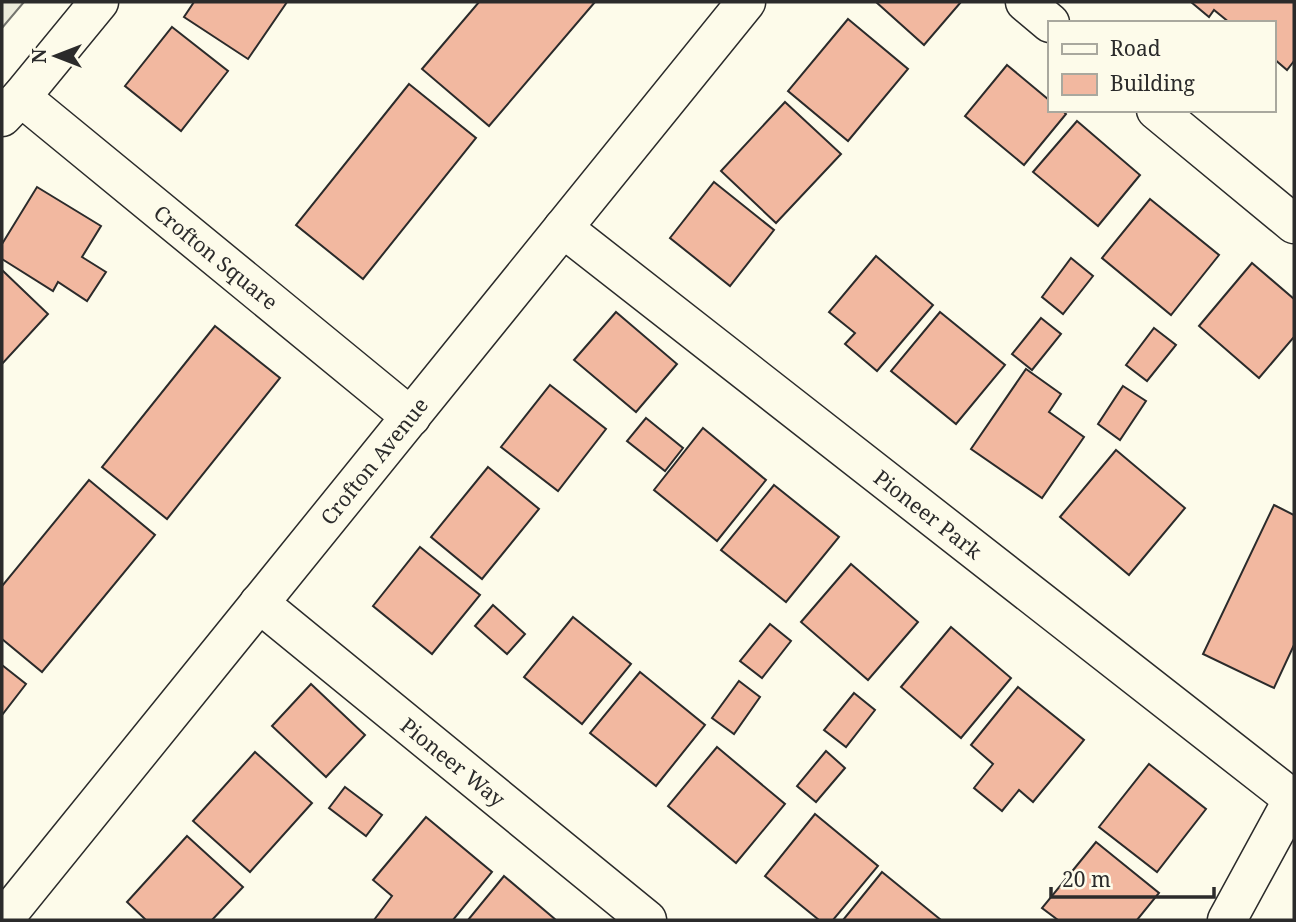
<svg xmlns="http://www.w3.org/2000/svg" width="1296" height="922" font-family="'Noto Serif',serif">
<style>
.green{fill:#ecebdb;stroke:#74746e;stroke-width:2}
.building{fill:#f2b8a0;stroke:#2b2b2b;stroke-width:2}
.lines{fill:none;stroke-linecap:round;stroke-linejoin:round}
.street-casing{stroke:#2b2b2b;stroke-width:41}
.street{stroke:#fdfbea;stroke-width:38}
.labels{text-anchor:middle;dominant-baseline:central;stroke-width:5;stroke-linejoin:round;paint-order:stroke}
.street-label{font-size:21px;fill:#2b2b2b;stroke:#fdfbea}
</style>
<rect width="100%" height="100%" fill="#fdfbea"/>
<!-- green -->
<path class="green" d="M2,2H24L2,28Z"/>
<!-- building -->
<g class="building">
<path d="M194,2H287L248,59L184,17Z"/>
<path d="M479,2H595L489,126L422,69Z"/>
<path d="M876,2H961L924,45Z"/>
<path d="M1191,2H1294V61L1287,70L1273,58V23H1230L1214,10L1209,17Z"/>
<path d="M848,19L908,69L848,141L788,91Z"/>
<path d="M172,27L228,71L181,131L125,86Z"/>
<path d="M1007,65L1049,100V110H1062L1066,114L1024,165L965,116Z"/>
<path d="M409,84L476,138L363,279L296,225Z"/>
<path d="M785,102L841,154L776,223L721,171Z"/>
<path d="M1077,121L1140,175L1098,226L1033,172Z"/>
<path d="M714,182L774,230L730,286L670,238Z"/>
<path d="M37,187L101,226L82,257L106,272L87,301L58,282L53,291L2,259V244Z"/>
<path d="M1150,199L1219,255L1171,315L1102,258Z"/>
<path d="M876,256L933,305L877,371L845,344L855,333L829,312Z"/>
<path d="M1071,258L1093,276L1063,314L1042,297Z"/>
<path d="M1252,263L1294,299V337L1259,378L1199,326Z"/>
<path d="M2,270L48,314L2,364Z"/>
<path d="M616,312L677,364L636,412L574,360Z"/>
<path d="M940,312L1005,365L956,424L891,371Z"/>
<path d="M1041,318L1061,334L1032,370L1012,354Z"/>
<path d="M215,326L280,378L167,519L102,467Z"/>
<path d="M1154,328L1176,345L1147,381L1126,365Z"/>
<path d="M1026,369L1061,394L1049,412L1084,437L1042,498L971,449Z"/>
<path d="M550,385L606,429L558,491L501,447Z"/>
<path d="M1123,386L1146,401L1120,440L1098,424Z"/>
<path d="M646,418L683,448L665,471L627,441Z"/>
<path d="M703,428L766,480L717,541L654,490Z"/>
<path d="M1116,450L1185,508L1129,575L1060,517Z"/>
<path d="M488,467L539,509L482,579L431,537Z"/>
<path d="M89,480L155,535L42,672L2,639V586Z"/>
<path d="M774,485L839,537L786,602L721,550Z"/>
<path d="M1274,505L1294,515V645L1274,688L1203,654Z"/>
<path d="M420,547L480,595L432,654L373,606Z"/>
<path d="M851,564L918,622L868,680L801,622Z"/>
<path d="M493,605L525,634L507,654L475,626Z"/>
<path d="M573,617L631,664L582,724L524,677Z"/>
<path d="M770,624L791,641L762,678L740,661Z"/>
<path d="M951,627L1011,678L961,738L901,687Z"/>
<path d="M2,665L26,684L2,715Z"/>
<path d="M640,672L705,725L656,786L590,733Z"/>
<path d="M739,681L760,697L734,734L712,718Z"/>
<path d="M311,684L365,735L326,777L272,726Z"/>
<path d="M1018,687L1084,740L1033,802L1019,790L1002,811L974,788L993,764L971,745Z"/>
<path d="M854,693L875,710L846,747L824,730Z"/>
<path d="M717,747L785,804L736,863L668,806Z"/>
<path d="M826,751L845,768L816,802L797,786Z"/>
<path d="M255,752L312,803L250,872L193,821Z"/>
<path d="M1149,764L1206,809L1157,872L1099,827Z"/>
<path d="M345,787L382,815L366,836L329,808Z"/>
<path d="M815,814L878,866L833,920H819L765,876Z"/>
<path d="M426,817L492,872L453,920H374L392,896L373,880Z"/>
<path d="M187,836L243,887L212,920H146L127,902Z"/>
<path d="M1096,842L1159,893L1137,920H1058L1042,908Z"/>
<path d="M882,872L941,920H843Z"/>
<path d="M504,876L556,920H468Z"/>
</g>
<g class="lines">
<defs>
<g id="street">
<path d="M1025,2L1050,23"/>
<path d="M21,97L99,2"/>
<path d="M1156,110L1294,224"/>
<path d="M2,117L21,97L411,417"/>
<path d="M563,228L1293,799"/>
<path d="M259,603L647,920"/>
<path d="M3,920L746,2"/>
<path d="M1227,920L1294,797"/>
</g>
</defs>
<!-- street casing -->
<use href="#street" class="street-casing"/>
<!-- street -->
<use href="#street" class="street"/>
</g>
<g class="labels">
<!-- street labels -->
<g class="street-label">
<text transform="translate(216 257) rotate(39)">Crofton Square</text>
<text transform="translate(374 461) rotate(-51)">Crofton Avenue</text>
<text transform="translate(928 514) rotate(38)">Pioneer Park</text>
<text transform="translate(453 762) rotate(39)">Pioneer Way</text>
</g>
</g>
<!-- border -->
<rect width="1296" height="922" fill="none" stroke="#2b2b2b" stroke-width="7"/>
<!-- legend -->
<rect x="1048" y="21" width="228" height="91" fill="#fdfbea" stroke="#a9a89e" stroke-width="2"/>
<rect x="1062" y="44" width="35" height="10" fill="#fdfbea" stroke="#a9a89e" stroke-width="2"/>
<text x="1110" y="56" font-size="21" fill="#2b2b2b">Road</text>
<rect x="1062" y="74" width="35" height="21" fill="#f2b8a0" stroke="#a9a89e" stroke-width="2"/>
<text x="1110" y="91" font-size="21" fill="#2b2b2b">Building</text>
<!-- north arrow -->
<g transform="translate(56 56) rotate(270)" stroke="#fdfbea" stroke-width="5" paint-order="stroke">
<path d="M0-5L12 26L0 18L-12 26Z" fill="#2b2b2b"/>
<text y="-10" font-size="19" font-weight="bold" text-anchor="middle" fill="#2b2b2b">N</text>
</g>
<!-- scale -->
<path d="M1051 887v10h163v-10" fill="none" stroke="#2b2b2b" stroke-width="3.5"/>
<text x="1062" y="887" font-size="21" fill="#2b2b2b" stroke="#fdfbea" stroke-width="5" paint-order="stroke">20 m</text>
</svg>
